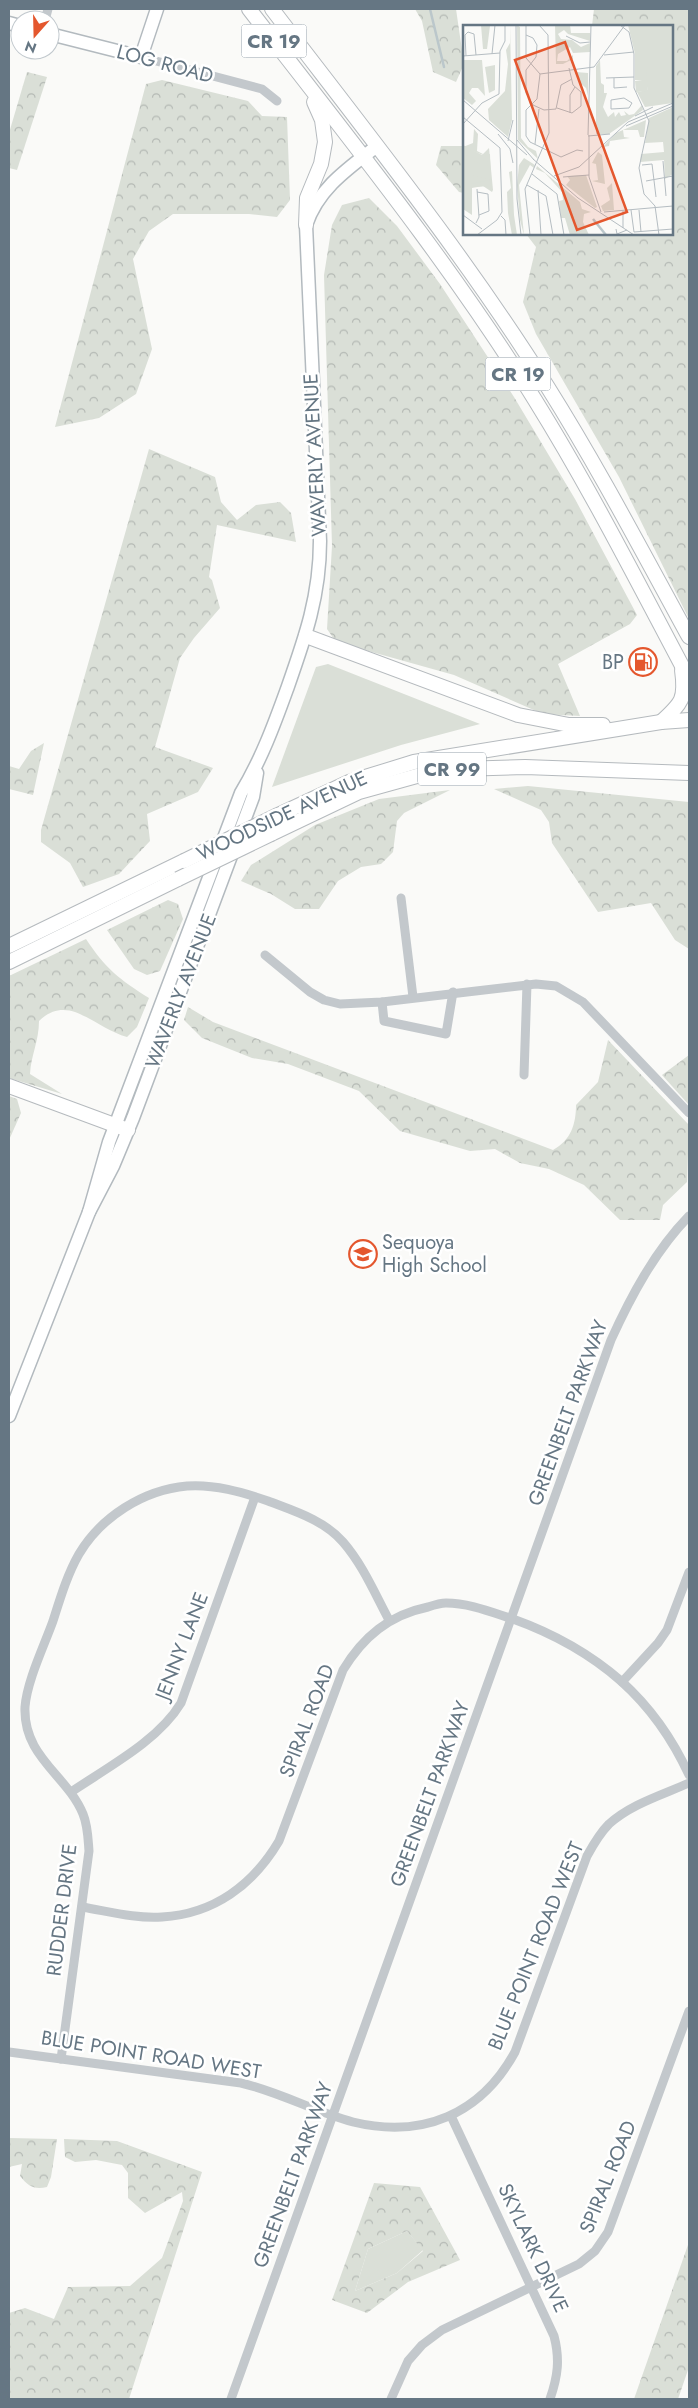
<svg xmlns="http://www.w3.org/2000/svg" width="698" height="2408" font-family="Jost,sans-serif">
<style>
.grass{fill:#dadfd7}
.forest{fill:url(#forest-crowns);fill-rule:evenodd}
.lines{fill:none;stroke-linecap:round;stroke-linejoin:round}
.stream{stroke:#bbc7cb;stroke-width:2.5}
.secondary-casing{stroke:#b3babf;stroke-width:15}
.primary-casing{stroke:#b5babe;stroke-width:16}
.street{stroke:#c3c8cc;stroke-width:9}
.secondary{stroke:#fff;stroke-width:12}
.primary{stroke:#fff;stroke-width:14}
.primary-bridge-casing{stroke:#b5babe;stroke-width:16;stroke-linecap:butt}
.primary-bridge{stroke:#fff;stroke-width:14}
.labels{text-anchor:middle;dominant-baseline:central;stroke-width:5;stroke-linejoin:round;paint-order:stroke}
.shield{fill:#fff;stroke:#939fa8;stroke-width:1}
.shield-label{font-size:19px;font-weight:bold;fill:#657683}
.street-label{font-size:20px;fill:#657683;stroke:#fff}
.poi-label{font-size:20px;fill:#657683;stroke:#fff;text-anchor:end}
.inset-river{fill:none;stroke:#bbc7cb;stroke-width:2.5}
.inset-road{fill:none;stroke:#b5bdc2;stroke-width:1}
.view{fill:#e4572e;fill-opacity:0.15;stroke:#e4572e;stroke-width:2.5}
.inset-edge{fill:none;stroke:#657683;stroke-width:2.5}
</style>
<defs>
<pattern id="forest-crowns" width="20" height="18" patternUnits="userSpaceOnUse" patternTransform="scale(1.25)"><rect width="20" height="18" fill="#dadfd7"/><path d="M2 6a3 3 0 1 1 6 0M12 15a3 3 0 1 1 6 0" fill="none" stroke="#b4b9b4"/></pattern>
</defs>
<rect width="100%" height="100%" fill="#fafaf8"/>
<!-- grass -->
<g class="grass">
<path d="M328,664L480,724L401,745L272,787L316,667Z"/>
<path d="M407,2231L423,2250L397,2273L355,2291L368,2249Z"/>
</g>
<!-- forest -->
<g class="forest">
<path d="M415,9H456L464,64L456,82L433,72L422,21Z"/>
<path d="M594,9H689V619L619,477L536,334L523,302L536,247L526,234H672V26H592Z"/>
<path d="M27,72L47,77L17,170L9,168V133Z"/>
<path d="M162,80L248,101L262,116L287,117L290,200L277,217L249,214H173L149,231L133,259L152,349L136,394L99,418L55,427L146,84Z"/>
<path d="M441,146H464V193L459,192L436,165Z"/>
<path d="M369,198L397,226L440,284L514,397L575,499L637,615L630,624L558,664L580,716L543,714L454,675L336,642L327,629L332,546L324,275L332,225L342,205Z"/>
<path d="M149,449L215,477L221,502L237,520L256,505L280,502L291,513L296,542L217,525L209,577L212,580L220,608L194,638L180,658L155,747L213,768L198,792L147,814L150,841L119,874L83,887L70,863L41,842V830Z"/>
<path d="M44,743L33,795L9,789V766L19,769L31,751Z"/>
<path d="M528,786L689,802V949L675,940L651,903L598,912L552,843L549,822L541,810L494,789Z"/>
<path d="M450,790L404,813L397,821L393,852L381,864L361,867L338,881L319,909H295L271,894L241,881L251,865L315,825L379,799Z"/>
<path d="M168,900L178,904L183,919L160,971L147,975L134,969L107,930Z"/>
<path d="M86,939C105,968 120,980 149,998L137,1027L127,1037C94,1028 69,992 39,1021C39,1041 31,1055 30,1074L62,1094L9,1078V976Z"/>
<path d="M188,1007L213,1022L553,1150C571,1140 576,1124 576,1105L598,1082L608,1040L689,1125L687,1182L663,1205L660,1220H620L584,1185L549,1169L520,1163L495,1149L470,1151L400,1131L359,1091L288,1064L252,1058L202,1038L184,1020Z"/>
<path d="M689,1055V1105L662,1075Z"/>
<path d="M9,1096L17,1099L21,1113L9,1140Z"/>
<path d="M9,2138L57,2139L51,2177L47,2187C34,2190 28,2186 20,2176L22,2164L9,2167Z"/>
<path d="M64,2139L117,2141L202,2172L129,2399H9V2313L25,2308L54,2319L68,2287L130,2286L162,2258L183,2201L182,2192L145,2213L128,2198V2173L122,2165L96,2160L75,2162L65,2157Z"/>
<path d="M374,2183L420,2187L460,2260L408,2282L367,2313L332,2300ZM407,2231L423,2251L397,2273L355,2291L368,2249Z"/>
<path d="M689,2242V2367L678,2399H634Z"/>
</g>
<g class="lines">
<!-- stream -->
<path class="stream" d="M430,9L444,67"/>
<defs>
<g id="secondary">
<path d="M9,23L20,26"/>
<path d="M50,34L141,57L157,9"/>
<path d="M89,1212L109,1142L241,793C261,760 274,725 287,689C305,638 320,596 320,541L306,225C318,189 347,169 377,146"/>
<path d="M9,1416L89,1212L113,1166L133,1118L253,797L257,773"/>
</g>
<g id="primary">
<path d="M249,9C347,136 450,263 535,400C591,490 639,585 689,679"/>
<path d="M272,9C366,132 464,254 547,386C598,467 643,553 689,637"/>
<path d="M306,225L307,198L321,164L325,142L322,120L314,102"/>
<path d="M306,636L518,715L569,725H603"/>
<path d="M661,722C682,703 686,699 682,670"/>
<path d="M278,815L349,782L414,762L661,722L689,720"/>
<path d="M271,834L359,792L424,774L458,769L525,767L689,773"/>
<path d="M9,946L184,861"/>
<path d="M9,962L178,879"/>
<path d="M9,1086L128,1130"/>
</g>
</defs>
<!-- secondary casing -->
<use href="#secondary" class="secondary-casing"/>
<!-- primary casing -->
<use href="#primary" class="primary-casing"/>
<!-- street -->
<g class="street">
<path d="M45,20L48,9"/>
<path d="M141,57L262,89L277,101"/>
<path d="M401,898L413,997"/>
<path d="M265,955L310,992L324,1000L340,1004L382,1002L536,984L556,986L583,1002L689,1113"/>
<path d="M382,1002L384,1021L446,1034L453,992"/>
<path d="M524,1075L527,984"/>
<path d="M622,1682L658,1643L667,1630L689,1572"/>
<path d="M71,1792C108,1767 158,1741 181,1703L255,1497"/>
<path d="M82,1907C107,1911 136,1919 162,1917C214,1914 253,1885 279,1841L343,1670C363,1637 389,1615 428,1607C434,1605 440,1603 446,1603C469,1603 491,1612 513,1619C552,1633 589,1653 621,1681C650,1707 673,1740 689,1775"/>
<path d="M9,2052L241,2083C280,2092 315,2112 353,2122C423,2139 481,2114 515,2052L587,1856C593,1845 600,1833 609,1824C631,1804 662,1795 689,1783"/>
<path d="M61,2059L89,1851C88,1839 88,1826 83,1814C67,1775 23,1757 25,1707C27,1681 44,1646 53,1621C60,1599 67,1575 79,1554C101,1517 143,1490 187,1486C214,1484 242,1492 268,1501C294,1511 324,1520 343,1542C363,1565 375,1594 389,1620"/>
<path d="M451,2116L554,2336C560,2359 558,2376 550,2399"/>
<path d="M231,2399L611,1340C631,1296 655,1251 689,1216"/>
<path d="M391,2399L408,2361L422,2345L442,2330L579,2264L595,2251L608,2232L689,2011"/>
</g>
<!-- secondary -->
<use href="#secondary" class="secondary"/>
<!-- primary -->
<use href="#primary" class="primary"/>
<defs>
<g id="primary-bridge">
<path d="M184,861L278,815"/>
<path d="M178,879L271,834"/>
</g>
</defs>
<!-- primary-bridge casing -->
<use href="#primary-bridge" class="primary-bridge-casing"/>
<!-- primary-bridge -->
<use href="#primary-bridge" class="primary-bridge"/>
</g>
<!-- icons -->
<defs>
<symbol id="fuel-ring" viewBox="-11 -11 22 22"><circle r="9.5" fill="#fff" stroke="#e4572e" stroke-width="1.5"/><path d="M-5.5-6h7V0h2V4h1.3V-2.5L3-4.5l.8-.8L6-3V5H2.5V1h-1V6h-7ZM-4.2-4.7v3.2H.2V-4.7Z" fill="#e4572e"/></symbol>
<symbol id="school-ring" viewBox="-11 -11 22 22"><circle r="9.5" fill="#fff" stroke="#e4572e" stroke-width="1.5"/><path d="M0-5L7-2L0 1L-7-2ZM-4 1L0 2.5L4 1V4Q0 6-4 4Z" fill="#e4572e"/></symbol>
</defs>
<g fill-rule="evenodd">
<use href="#fuel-ring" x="627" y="646" width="32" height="32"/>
<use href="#school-ring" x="347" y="1238" width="32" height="32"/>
</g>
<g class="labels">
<!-- shield labels -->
<g class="shield">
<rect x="241.5" y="24.5" width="65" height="33" rx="4"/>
<rect x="485.5" y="357.5" width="65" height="33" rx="4"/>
<rect x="418" y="752.5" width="68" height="33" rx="4"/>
</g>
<g class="shield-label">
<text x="274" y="41">CR 19</text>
<text x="518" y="374">CR 19</text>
<text x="452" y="769">CR 99</text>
</g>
<!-- street labels -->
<g class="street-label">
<text transform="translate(165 64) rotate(15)">LOG ROAD</text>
<text transform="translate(315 455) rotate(-93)">WAVERLY AVENUE</text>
<text transform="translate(282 816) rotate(-25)">WOODSIDE AVENUE</text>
<text transform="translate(181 991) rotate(-69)">WAVERLY AVENUE</text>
<text transform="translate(568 1413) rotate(-70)">GREENBELT PARKWAY</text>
<text transform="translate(182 1646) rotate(-69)">JENNY LANE</text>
<text transform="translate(307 1721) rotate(-69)">SPIRAL ROAD</text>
<text transform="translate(430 1794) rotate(-70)">GREENBELT PARKWAY</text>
<text transform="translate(62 1910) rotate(-83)">RUDDER DRIVE</text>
<text transform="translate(536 1946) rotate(-68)">BLUE POINT ROAD WEST</text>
<text transform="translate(151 2055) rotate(9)">BLUE POINT ROAD WEST</text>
<text transform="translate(293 2175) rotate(-70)">GREENBELT PARKWAY</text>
<text transform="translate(608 2177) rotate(-68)">SPIRAL ROAD</text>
<text transform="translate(533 2248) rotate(65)">SKYLARK DRIVE</text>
</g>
<!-- poi labels -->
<g class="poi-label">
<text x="624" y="662">BP</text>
<text x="382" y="1242" text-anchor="start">Sequoya<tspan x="382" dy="23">High School</tspan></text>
</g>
</g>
<!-- overview -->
<g transform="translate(463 25)">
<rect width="210" height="210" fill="#fafaf8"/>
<path d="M0,120L19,130L27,129L28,161L8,162L9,184L0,182Z" fill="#dadfd7"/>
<path d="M18,0L27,1L24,24H20ZM47,0L49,95L45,112L26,95L25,84L42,66L45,39L43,25L47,18ZM54,0L57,2L58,113L65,122L73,126L75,134L55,115ZM92,0H107L108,8H127V16L105,9L101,5L95,9L98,14L109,15L118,22L127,18V27L110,28L107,22L95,29L94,36H104L110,30V34L100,39H93ZM165,0H210V78L182,82L174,67L185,65L179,45V55H172V29ZM0,35H19L22,71L15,63H9L6,68L13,76L9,80L0,73ZM137,35L138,58L141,60V68H144L140,82L145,92L151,87L152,92L156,87L158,91L163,90L161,86L166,90L171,89L179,80L180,85L146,109H133V41ZM32,40V65L26,68L22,42ZM113,47L125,48V71L123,63L116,57ZM210,82V149L202,154L201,135L177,137L178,129L201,127L200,117L182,118L186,93ZM183,95L181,112H177L175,105H160L161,112L167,113L147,116L146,121L140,122L153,108ZM11,104L15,109L14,126L20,129L26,123L30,165L29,167L20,161L9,163V190L0,184V181H8L0,151L8,159L27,155L7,150H26V141L0,133V129L25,137V132L0,122L10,118ZM135,127L139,130L142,159L129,156L135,155L133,139L129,138ZM61,133L72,140L71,143L67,140L56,160L61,210L57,195L54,160L56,140ZM74,141L117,177L119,184L128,187L121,189L120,197L126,210H107L102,193H98L96,176L100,175L99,167L82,148L73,144ZM49,146L51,190L54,210H49L45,188L44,167L48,163L46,147ZM123,150L134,182L132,183L103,160L107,155L104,151ZM149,158L151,185L140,186L138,181L147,175L144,163Z" fill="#dadfd7"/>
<path d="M179,45H183L185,66L173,67L172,56L179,55Z" fill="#dadfd7"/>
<path class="inset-river" d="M130,194L143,210"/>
<path class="inset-road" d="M53,0L54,174L58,210M63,0V33L77,49M157,0L166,7L171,29V63L186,96L176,143L181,169L192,181L196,210M63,10L70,13L74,20L73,32L63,45V68L70,80L81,85L93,84L98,60L109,54M103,11L117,18L127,17M29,29L32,0M141,30L171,27M0,31L37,28M3,31L2,10L5,7L11,9L13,30M143,53L171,52M151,53V63L164,62M161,73L169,78L166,83L148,84V75ZM0,75L64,130M94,83L109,88L118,81V67L110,60L106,43M107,88V70L112,62M172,91L190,82M0,92L37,123L39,187L34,195L14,210M0,99L19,78L36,69L37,26L42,16V0M163,101L210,81M35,109L47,124L50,138M125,110L128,0M126,110V152L138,187M125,111L147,109M54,115L71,135M45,116L50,95M72,119L76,84M120,126L114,125L98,132L67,117L63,111V85L74,74L77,49L131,42L162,0M70,134L115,173L171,210M200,136L203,171M179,140L189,139L193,172M69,149L94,169L101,210M91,151L116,142L165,97L210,78M100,152L126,150M183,156L210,151M64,160L83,171L90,210M75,165L78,210M14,167L25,169L26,186L16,190M168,185L171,207L210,204M176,185L178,207M141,187L210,181M0,190L19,204M38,191L42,195L43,210M13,198L16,192L14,164M160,203V186M153,204L154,209L164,205M67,210L62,164L86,108L85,10L76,0"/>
<path class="view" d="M102,17L164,187L114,205L52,35Z"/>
<rect width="210" height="210" class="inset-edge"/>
</g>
<!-- border -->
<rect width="698" height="2408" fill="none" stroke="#657683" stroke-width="20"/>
<!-- north arrow -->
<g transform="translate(35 35) rotate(200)"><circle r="24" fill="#ffffff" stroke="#c1c8cd"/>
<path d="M0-4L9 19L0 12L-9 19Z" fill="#e4572e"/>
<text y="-8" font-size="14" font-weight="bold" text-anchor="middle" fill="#657683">N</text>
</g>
</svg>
